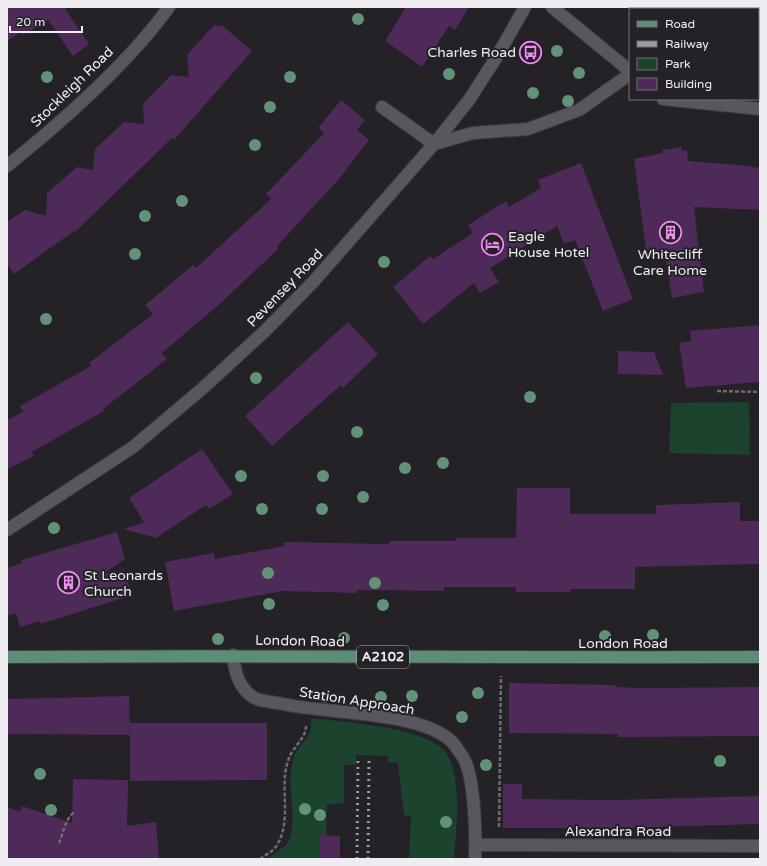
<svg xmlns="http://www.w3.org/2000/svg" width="767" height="866" font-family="'Varela Round',sans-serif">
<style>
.green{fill:#1b432d}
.building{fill:#4d2a58}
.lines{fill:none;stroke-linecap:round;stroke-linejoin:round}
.street-casing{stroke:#3f3d42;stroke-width:14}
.primary-casing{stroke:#3f3d42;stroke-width:14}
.path{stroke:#6f6c71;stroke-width:2.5;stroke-dasharray:4 2;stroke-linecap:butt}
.street{stroke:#59565d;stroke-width:12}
.primary{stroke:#5b8d77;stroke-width:12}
.rail{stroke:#9d9b9f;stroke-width:3;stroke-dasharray:2 4;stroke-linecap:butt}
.tree{fill:#629379}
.labels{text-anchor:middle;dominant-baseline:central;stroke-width:4;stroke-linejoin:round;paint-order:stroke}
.shield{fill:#242127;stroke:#b2b0b4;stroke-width:1}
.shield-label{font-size:13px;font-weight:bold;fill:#efedf1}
.poi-label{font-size:14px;fill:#efedf1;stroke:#242127;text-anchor:start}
.street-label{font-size:14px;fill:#efedf1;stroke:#242127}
</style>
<rect width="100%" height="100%" fill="#242127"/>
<!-- green -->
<g class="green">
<path d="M749,402L750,455L669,453L671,403Z"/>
<path d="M311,718C342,722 428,727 446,753C463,779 456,830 454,859H409L411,816L404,815L398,763L388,762V756L356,755V765H344V803L327,805L326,835L320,859H267C274,853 287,847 290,839C297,814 286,786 293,761C298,741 313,742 311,718Z"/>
</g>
<!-- building -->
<g class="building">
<path d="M7,7H68L65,9L89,44L73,56L48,20L23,35L21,32L7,41Z"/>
<path d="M406,7H469L455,30L449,26L422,67L385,41Z"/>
<path d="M214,25L223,26L252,51L174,140L172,138L75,232L74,231L14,274L7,263V222L25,210L46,216L47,193L77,167L93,170L95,149L124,122L144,124L143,104L171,75L189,77L187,55Z"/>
<path d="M341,100L365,120L357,130L369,140L339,179L277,246L279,248L223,301L162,353L167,359L103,409L104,411L32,452L34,456L7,469V420L23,412L20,406L91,366L89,363L153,314L145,305L193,265L196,268L271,199L266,194L324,133L318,128Z"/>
<path d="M682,147V151L687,150L688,161L751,166V167L760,168V210L694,207L704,292L672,298L665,255L647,258L634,159L662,153L663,150Z"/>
<path d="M581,163L633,299L603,311L575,240L564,244L557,226L490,268L499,282L480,293L474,283L423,324L393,287L430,256L433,259L473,233L468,225L506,201L509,207L541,188L538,180Z"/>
<path d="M348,322L378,354L343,388L341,385L272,446L245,416Z"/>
<path d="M760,325V382L686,388L679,343L691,341L690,331Z"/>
<path d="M618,351L654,352L663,375L618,374Z"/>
<path d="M202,449L233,494L209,509L206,505L156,538L124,529L144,522L129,498Z"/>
<path d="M517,488H570V514H656V505L740,502V521H760V564L635,567V589H570V592H516V587H444V591L357,590V593L282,591L174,611L165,562L214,553L215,559L284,546V542L389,544V541H456V538H516Z"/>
<path d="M117,532L125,559L103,574L124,570L131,593L125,594L126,597L41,624L40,621L20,627L16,613L7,616V568L22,563L21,560Z"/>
<path d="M509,683L615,685V687L645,688L760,687V736L618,737V734L509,733Z"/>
<path d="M129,696L130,734V723H267V780L130,781V735L7,734V699Z"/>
<path d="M73,779L128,780L127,826L156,822L159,859H7V807L20,812L22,806L72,823Z"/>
<path d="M503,784H522V799L614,800L760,796V824L617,828H503Z"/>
<path d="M320,835L340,836V859H320Z"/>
</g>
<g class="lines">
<defs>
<g id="street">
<path d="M552,7L630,71"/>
<path d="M716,9L718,7"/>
<path d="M663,99L760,109"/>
<path d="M382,107L434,144L473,133L528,129L579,110L630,74"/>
<path d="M7,166C63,121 127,65 169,7"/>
<path d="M7,530L133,447L203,388L265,331L314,281L434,144L469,100L496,58L525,7"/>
<path d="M233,655C235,672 238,687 253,697C260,702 274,702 283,704C327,714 416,711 450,740C455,744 459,752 463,757C475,777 476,835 475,859"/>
<path d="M476,845L760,846"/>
</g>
<path id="primary" d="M7,657C258,655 509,658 760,657"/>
</defs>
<!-- street casing -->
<use href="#street" class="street-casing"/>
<!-- primary casing -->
<use href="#primary" class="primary-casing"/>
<!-- path -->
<g class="path">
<path d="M717,391L760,392"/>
<path d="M499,827L501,676"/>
<path d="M59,843C63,834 66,816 75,812"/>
<path d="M260,859C265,855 274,851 277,845C293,819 278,785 289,758C293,747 306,738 306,726"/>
</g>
<!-- street -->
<use href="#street" class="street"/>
<!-- primary -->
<use href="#primary" class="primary"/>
<!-- rail -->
<g class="rail">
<path d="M357,859L358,758"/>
<path d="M368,859L369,760"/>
</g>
</g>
<!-- trees -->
<g class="tree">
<circle cx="358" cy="19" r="6"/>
<circle cx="557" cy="51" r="6"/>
<circle cx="579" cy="73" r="6"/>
<circle cx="449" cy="74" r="6"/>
<circle cx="47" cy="77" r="6"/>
<circle cx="290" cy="77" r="6"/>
<circle cx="533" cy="93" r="6"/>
<circle cx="568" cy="101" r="6"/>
<circle cx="270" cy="107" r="6"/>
<circle cx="255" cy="145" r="6"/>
<circle cx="182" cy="201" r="6"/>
<circle cx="145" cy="216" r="6"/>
<circle cx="135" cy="254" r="6"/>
<circle cx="384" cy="262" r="6"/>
<circle cx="46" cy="319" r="6"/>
<circle cx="256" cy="378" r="6"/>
<circle cx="530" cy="397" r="6"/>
<circle cx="357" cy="432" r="6"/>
<circle cx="443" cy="463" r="6"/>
<circle cx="405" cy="468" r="6"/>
<circle cx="241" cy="476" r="6"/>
<circle cx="323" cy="476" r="6"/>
<circle cx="363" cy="497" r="6"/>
<circle cx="262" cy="509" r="6"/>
<circle cx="322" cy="509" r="6"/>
<circle cx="54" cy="528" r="6"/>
<circle cx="268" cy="573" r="6"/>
<circle cx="375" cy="583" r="6"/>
<circle cx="269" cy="604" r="6"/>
<circle cx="383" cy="605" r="6"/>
<circle cx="653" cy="635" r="6"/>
<circle cx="605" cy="636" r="6"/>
<circle cx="344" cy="638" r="6"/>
<circle cx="218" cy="639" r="6"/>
<circle cx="478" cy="693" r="6"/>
<circle cx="412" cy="696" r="6"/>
<circle cx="325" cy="697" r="6"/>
<circle cx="381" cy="697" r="6"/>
<circle cx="462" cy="717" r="6"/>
<circle cx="720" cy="761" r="6"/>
<circle cx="486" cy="765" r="6"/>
<circle cx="40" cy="774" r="6"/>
<circle cx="305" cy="809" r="6"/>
<circle cx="51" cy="810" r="6"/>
<circle cx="320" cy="815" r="6"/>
<circle cx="446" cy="822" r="6"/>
</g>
<!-- icons -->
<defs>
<symbol id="bus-ring" viewBox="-11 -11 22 22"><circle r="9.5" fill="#242127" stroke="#f18af4" stroke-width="1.5"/><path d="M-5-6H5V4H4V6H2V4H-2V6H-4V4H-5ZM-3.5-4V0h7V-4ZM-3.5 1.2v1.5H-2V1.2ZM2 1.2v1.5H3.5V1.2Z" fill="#f18af4"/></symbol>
<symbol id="building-ring" viewBox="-11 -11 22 22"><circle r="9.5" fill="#242127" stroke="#f18af4" stroke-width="1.5"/><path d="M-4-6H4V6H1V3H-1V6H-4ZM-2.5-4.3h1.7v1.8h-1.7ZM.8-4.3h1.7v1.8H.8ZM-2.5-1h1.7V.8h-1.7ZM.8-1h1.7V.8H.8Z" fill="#f18af4"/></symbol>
<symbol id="hotel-ring" viewBox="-11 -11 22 22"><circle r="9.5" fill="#242127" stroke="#f18af4" stroke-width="1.5"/><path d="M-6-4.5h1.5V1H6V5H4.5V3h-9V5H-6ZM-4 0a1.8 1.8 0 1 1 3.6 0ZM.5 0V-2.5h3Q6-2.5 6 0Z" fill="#f18af4"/></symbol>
</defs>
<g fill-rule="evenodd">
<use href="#bus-ring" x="518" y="40" width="25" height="25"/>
<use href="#building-ring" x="658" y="220" width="25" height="25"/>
<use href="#hotel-ring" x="480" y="232" width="25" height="25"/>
<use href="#building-ring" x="56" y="570" width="25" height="25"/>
</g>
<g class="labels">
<!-- shield labels -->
<rect class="shield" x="357" y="646" width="52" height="22" rx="3"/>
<g class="shield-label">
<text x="383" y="657">A2102</text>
</g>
<!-- poi labels -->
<g class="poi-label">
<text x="516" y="52" text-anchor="end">Charles Road</text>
<text x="508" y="236">Eagle<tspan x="508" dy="16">House Hotel</tspan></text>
<text x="670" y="254" text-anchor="middle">Whitecliff<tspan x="670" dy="16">Care Home</tspan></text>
<text x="84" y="575">St Leonards<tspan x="84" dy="16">Church</tspan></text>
</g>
<!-- street labels -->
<g class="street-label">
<text transform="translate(72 87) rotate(-44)">Stockleigh Road</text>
<text transform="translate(285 288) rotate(-46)">Pevensey Road</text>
<text transform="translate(300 641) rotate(1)">London Road</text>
<text x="623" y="643">London Road</text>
<text transform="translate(357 701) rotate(9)">Station Approach</text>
<text x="618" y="831">Alexandra Road</text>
</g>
</g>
<!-- border -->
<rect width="767" height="866" fill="none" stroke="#efedf1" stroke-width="16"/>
<!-- legend -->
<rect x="629" y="8" width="130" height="92" fill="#242127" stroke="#757378"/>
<rect x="637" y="21" width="20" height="6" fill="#5b8d77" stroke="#757378"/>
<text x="665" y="28" font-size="12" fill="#efedf1">Road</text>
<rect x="637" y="41" width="20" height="6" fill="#9d9b9f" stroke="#757378"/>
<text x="665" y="48" font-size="12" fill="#efedf1">Railway</text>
<rect x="637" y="58" width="20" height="12" fill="#1b432d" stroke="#757378"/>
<text x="665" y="68" font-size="12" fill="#efedf1">Park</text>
<rect x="637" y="78" width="20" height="12" fill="#4d2a58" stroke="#757378"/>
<text x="665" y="88" font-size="12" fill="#efedf1">Building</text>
<!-- scale -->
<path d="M10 26v6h72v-6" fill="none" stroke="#efedf1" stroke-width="2"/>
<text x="16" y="26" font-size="12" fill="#efedf1" stroke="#242127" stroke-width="3" paint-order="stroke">20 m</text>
</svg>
